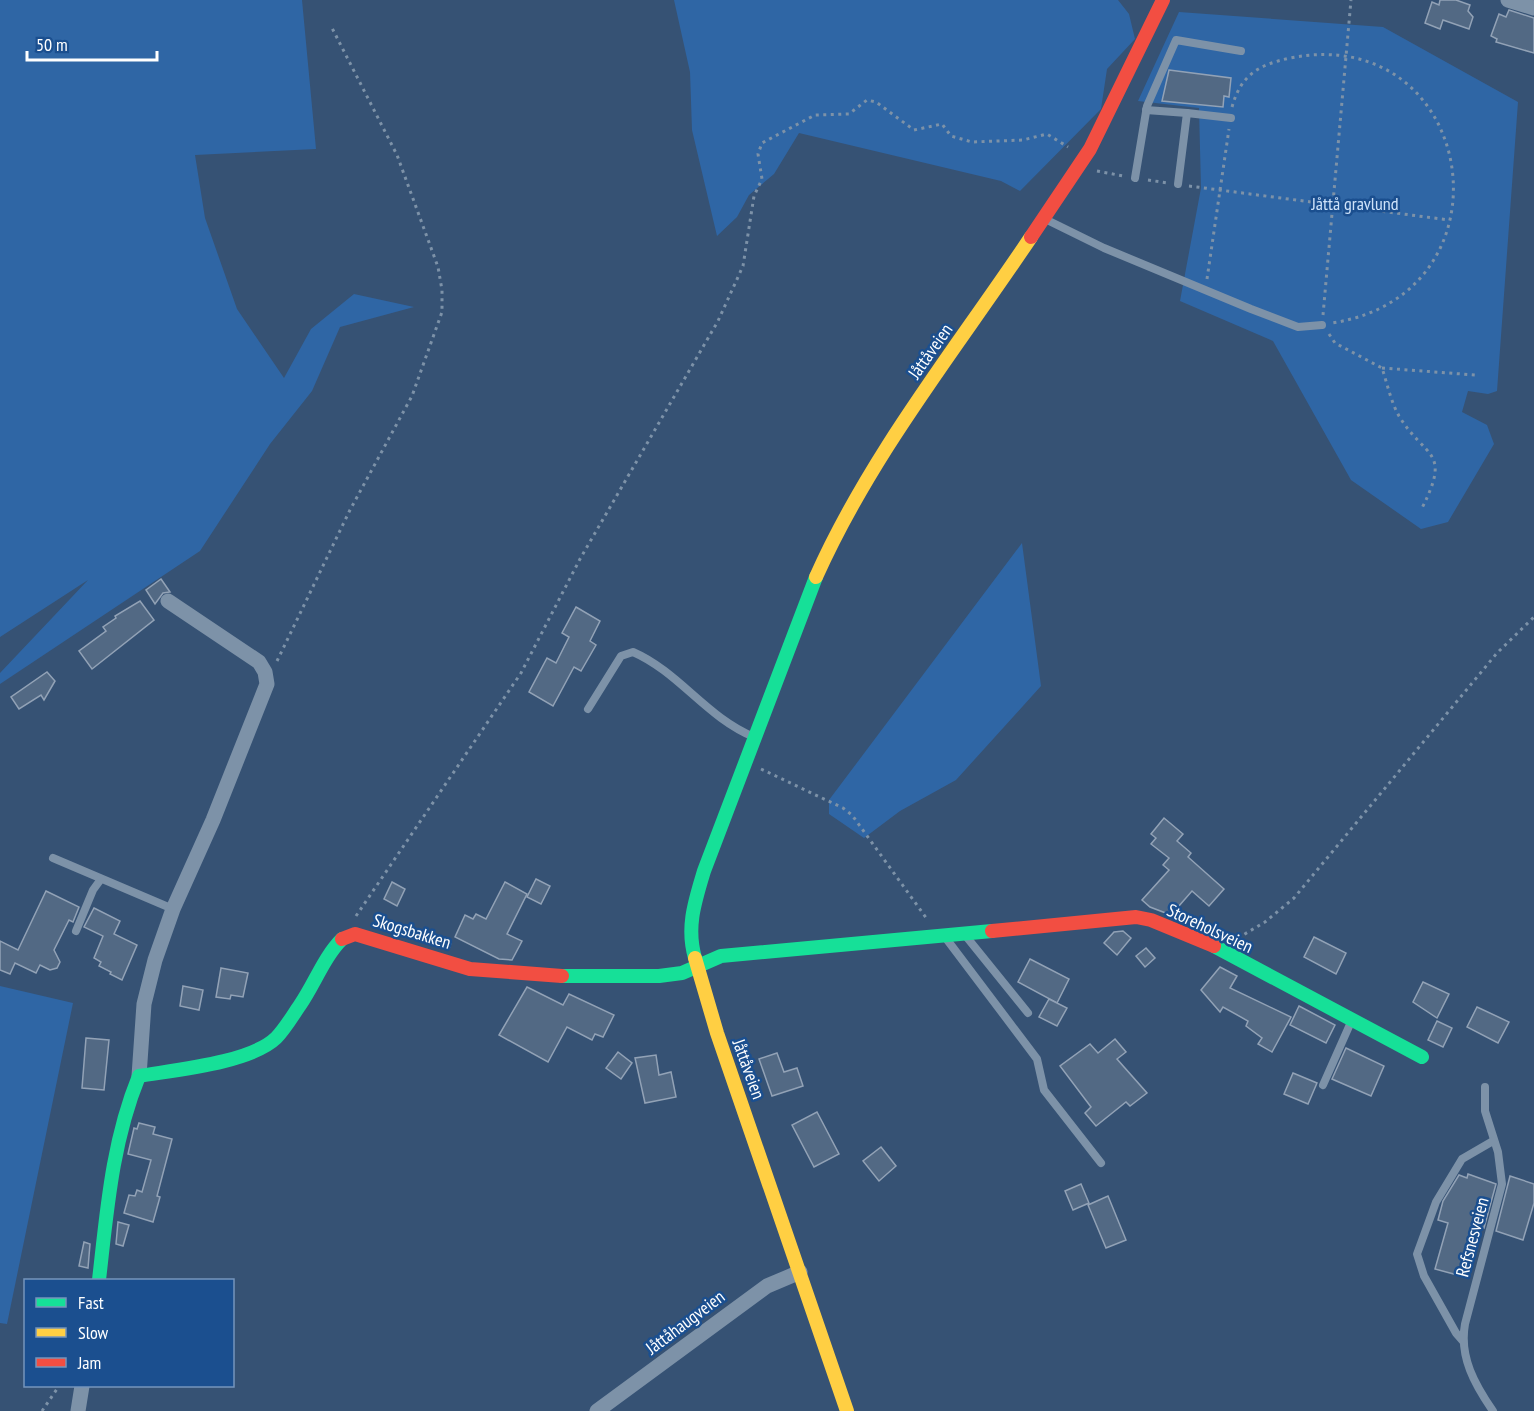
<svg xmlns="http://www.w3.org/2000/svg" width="1534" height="1411" font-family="'PT Sans Narrow',sans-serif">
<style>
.green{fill:#2f66a5}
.building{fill:#526984;stroke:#92a2b6;stroke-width:1.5}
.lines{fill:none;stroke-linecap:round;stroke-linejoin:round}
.path{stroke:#7d92a8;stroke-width:3;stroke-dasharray:3 4.5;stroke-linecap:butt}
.lane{stroke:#7d92a8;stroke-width:8}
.street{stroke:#7d92a8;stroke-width:15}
.fast{stroke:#16e098;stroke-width:14}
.slow{stroke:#ffcf43;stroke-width:14}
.jam{stroke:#f24e42;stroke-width:14}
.labels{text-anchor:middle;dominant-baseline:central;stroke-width:5;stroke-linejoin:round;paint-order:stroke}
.park-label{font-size:18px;fill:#cfe3fa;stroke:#1b4f8f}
.street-label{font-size:18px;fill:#fff;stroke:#1b4f8f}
</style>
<rect width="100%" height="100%" fill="#365274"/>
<!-- green -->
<g class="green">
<path d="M0,0H302L316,149L195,155L205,218L237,309L284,378L311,329L354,294L414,307L340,327L312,391L270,444L200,551L0,684V673L88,580L0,637Z"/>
<path d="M674,0H1118L1129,14L1135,39L1107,69L1101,109L1020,191L1001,181L799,133L774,174L749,195L737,217L717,236L692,130L690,72Z"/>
<path d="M1179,12L1383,27L1518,102L1497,391L1488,394L1468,391L1462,412L1487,425L1494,444L1448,522L1421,529L1351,480L1273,341L1180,301L1201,188L1199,108L1138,101Z"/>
<path d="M1022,543L1041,686L956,780L900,811L864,838L829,814V800Z"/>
<path d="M0,986L73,1003L7,1324L0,1323Z"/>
</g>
<!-- building -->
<g class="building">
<path d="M1440,0H1456L1470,5L1468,11L1473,17L1469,29L1443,20L1440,29L1425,23L1432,2L1439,5Z"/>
<path d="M1509,10L1534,18V53L1496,42L1497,39L1491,36L1499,14L1506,17Z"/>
<path d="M1169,70L1231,78L1229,97L1224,96L1223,107L1162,101Z"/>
<path d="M161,579L170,592L163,593L155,604L146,590Z"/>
<path d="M140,601L154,620L92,669L79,651L106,631L103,627L116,618L115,616Z"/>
<path d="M576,607L600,621L590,641L596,645L581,671L574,667L553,706L529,692L547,658L556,663L569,637L562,633Z"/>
<path d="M47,672L55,681L44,700L41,695L19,709L11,697Z"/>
<path d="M1164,818L1183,834L1177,841L1191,853L1188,857L1224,889L1209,906L1192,891L1171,915L1150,907L1142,900L1169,870L1163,865L1169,858L1151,844L1156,838L1151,834Z"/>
<path d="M536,879L550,886L541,904L527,897Z"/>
<path d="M392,882L405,889L397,906L384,899Z"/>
<path d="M505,882L527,894L507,934L522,941L512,960L499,959L455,937L465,915L473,919L476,914L486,919Z"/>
<path d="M46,891L79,907L73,922L69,920L54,950L60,962L57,968L50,970L40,965L36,973L15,963L10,974L0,970V941L18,950Z"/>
<path d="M94,908L120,921L114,934L137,945L122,980L110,974L111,972L99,966L101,962L94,958L103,936L84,927Z"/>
<path d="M1123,931L1131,938L1117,955L1104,943L1114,932Z"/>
<path d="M432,937L451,943L449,949L430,944Z"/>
<path d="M1314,937L1346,953L1336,974L1304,957Z"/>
<path d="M1146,948L1155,958L1145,967L1136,956Z"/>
<path d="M1030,959L1069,979L1057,1003L1018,982Z"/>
<path d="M1220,967L1237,976L1230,988L1291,1017L1272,1052L1258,1044L1262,1038L1246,1026L1248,1021L1223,1007L1220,1012L1201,990Z"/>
<path d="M221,968L248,973L243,997L231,995L230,999L216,997Z"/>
<path d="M1423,982L1449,994L1437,1018L1413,1002Z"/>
<path d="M183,986L203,990L199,1010L180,1006Z"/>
<path d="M527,987L563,1005L569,994L614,1015L603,1037L595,1034L592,1040L567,1027L548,1062L499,1035Z"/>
<path d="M1049,999L1067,1008L1057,1026L1039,1017Z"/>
<path d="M1299,1006L1335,1025L1326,1043L1290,1025Z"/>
<path d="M1477,1007L1509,1022L1498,1043L1467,1027Z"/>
<path d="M1437,1021L1452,1028L1443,1047L1428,1040Z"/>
<path d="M86,1038L109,1040L104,1090L82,1088Z"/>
<path d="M1115,1039L1126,1052L1117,1059L1147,1093L1130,1106L1126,1102L1096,1126L1085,1113L1091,1107L1060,1066L1090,1044L1098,1053Z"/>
<path d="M1346,1048L1384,1066L1371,1096L1332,1079Z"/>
<path d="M618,1052L632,1063L621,1079L606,1068Z"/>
<path d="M777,1053L784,1072L797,1068L803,1086L772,1096L759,1059Z"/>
<path d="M656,1055L659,1075L671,1072L676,1097L645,1103L635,1058Z"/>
<path d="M1293,1073L1317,1083L1308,1104L1284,1094Z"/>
<path d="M817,1112L839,1154L814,1167L792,1125Z"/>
<path d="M139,1123L155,1127L153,1134L172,1139L157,1196L160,1197L153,1222L124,1213L129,1195L135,1196L137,1190L142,1192L151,1160L128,1154L134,1128L137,1129Z"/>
<path d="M881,1147L896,1166L879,1181L863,1161Z"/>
<path d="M1468,1174L1496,1184L1484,1228L1479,1226L1465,1277L1435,1269L1448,1223L1438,1220L1443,1201L1459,1175L1467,1178Z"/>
<path d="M1510,1176L1534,1184V1203L1523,1240L1496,1231Z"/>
<path d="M1081,1184L1089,1203L1073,1210L1065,1191Z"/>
<path d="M1108,1196L1126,1240L1106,1248L1088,1205Z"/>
<path d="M118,1222L129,1225L123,1246L116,1244Z"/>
<path d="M84,1242L90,1244L88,1268L79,1266Z"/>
</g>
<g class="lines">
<!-- path -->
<g class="path">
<path d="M1232,107C1241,75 1258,65 1290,58C1477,21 1520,294 1332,323"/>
<path d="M1097,171L1123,176"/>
<path d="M1148,180L1168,183"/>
<path d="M1189,186L1449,220"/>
<path d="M1207,279L1229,129"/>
<path d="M1323,315L1351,0"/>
<path d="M1329,334L1335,343L1382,368C1387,383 1391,402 1399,416C1425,459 1452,449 1422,508"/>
<path d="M1382,368L1475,375"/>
<path d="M277,661L350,510L412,396L442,312V290L438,267L397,155L331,26"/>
<path d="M761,769L843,808L852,815L927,919"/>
<path d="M356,916L521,673L580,559L718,321L743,266L754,196L762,179L758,154L762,143L815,115L849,114L867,100L876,102L914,130L942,124L951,136L972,142L1023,140L1047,134L1068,147"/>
<path d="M1238,938L1265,922L1294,898L1497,653L1534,617"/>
<path d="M42,1411L59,1386"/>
</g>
<!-- lane -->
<g class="lane">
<path d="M1146,110L1187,113"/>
<path d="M1135,178L1147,106L1176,40L1241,51"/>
<path d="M1178,184L1187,113L1231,118"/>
<path d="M1045,219L1104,248L1251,309L1298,327L1322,325"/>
<path d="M588,709L621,656L633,652C679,672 707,718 754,737"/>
<path d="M53,858L173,909"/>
<path d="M76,931L93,890L101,879"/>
<path d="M965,935L1028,1013"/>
<path d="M945,937L1037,1059L1044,1090L1101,1163"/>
<path d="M1323,1085L1351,1022"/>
<path d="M1485,1087V1111L1498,1152L1502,1184L1465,1324C1459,1357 1475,1385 1493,1411"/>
<path d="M1463,1341L1456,1333L1424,1276L1417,1254L1436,1202L1462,1159L1493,1141"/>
</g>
<!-- street -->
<g class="street">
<path d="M1508,0L1534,8"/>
<path d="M139,1076L144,1004L155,960L173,909L213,820L267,684L265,672L259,662L168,601"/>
<path d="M78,1411L82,1386"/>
<path d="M597,1411L767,1286L800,1272"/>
</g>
<!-- fast -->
<g class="fast">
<path d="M1214,946L1422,1057"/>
<path d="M695,958C686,927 695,901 704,871L816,577"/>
<path d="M562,976H659L682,973L721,956L992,931"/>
<path d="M99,1280C107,1210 112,1142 139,1076C174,1070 250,1063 276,1038C285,1029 293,1015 300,1005C315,983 324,957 342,939"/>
</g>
<!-- slow -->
<g class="slow">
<path d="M816,577C871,454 956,349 1031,237"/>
<path d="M695,958L717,1033L847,1411"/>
</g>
<!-- jam -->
<g class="jam">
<path d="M1031,237L1090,149L1163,0"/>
<path d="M992,931L1136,917L1151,920L1214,946"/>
<path d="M342,939L355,934L470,969L562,976"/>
</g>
</g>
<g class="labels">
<!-- park labels -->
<g class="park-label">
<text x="1355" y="203">Jåttå gravlund</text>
</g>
<!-- street labels -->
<g class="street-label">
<text transform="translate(930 351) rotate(-55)">Jåttåveien</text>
<text transform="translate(1210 928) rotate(25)">Storeholsveien</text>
<text transform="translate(412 931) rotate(17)">Skogsbakken</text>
<text transform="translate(749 1069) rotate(70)">Jåttåveien</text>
<text transform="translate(1472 1237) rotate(-75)">Refsnesveien</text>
<text transform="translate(685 1322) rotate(-37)">Jåttåhaugveien</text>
</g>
</g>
<!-- legend -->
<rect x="24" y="1279" width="210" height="108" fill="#1b4f8f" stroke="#7695bc" stroke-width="1.5"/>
<rect x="36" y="1298" width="30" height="9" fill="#16e098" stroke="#7695bc" stroke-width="1.5"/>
<text x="78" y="1309" font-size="18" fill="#ffffff">Fast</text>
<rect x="36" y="1328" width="30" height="9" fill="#ffcf43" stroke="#7695bc" stroke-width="1.5"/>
<text x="78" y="1339" font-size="18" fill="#ffffff">Slow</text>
<rect x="36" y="1358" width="30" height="9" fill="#f24e42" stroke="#7695bc" stroke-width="1.5"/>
<text x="78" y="1369" font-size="18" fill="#ffffff">Jam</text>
<!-- scale -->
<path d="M27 51v9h130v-9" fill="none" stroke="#ffffff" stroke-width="3"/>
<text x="36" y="51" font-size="18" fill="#ffffff" stroke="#1b4f8f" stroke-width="4.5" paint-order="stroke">50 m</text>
</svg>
